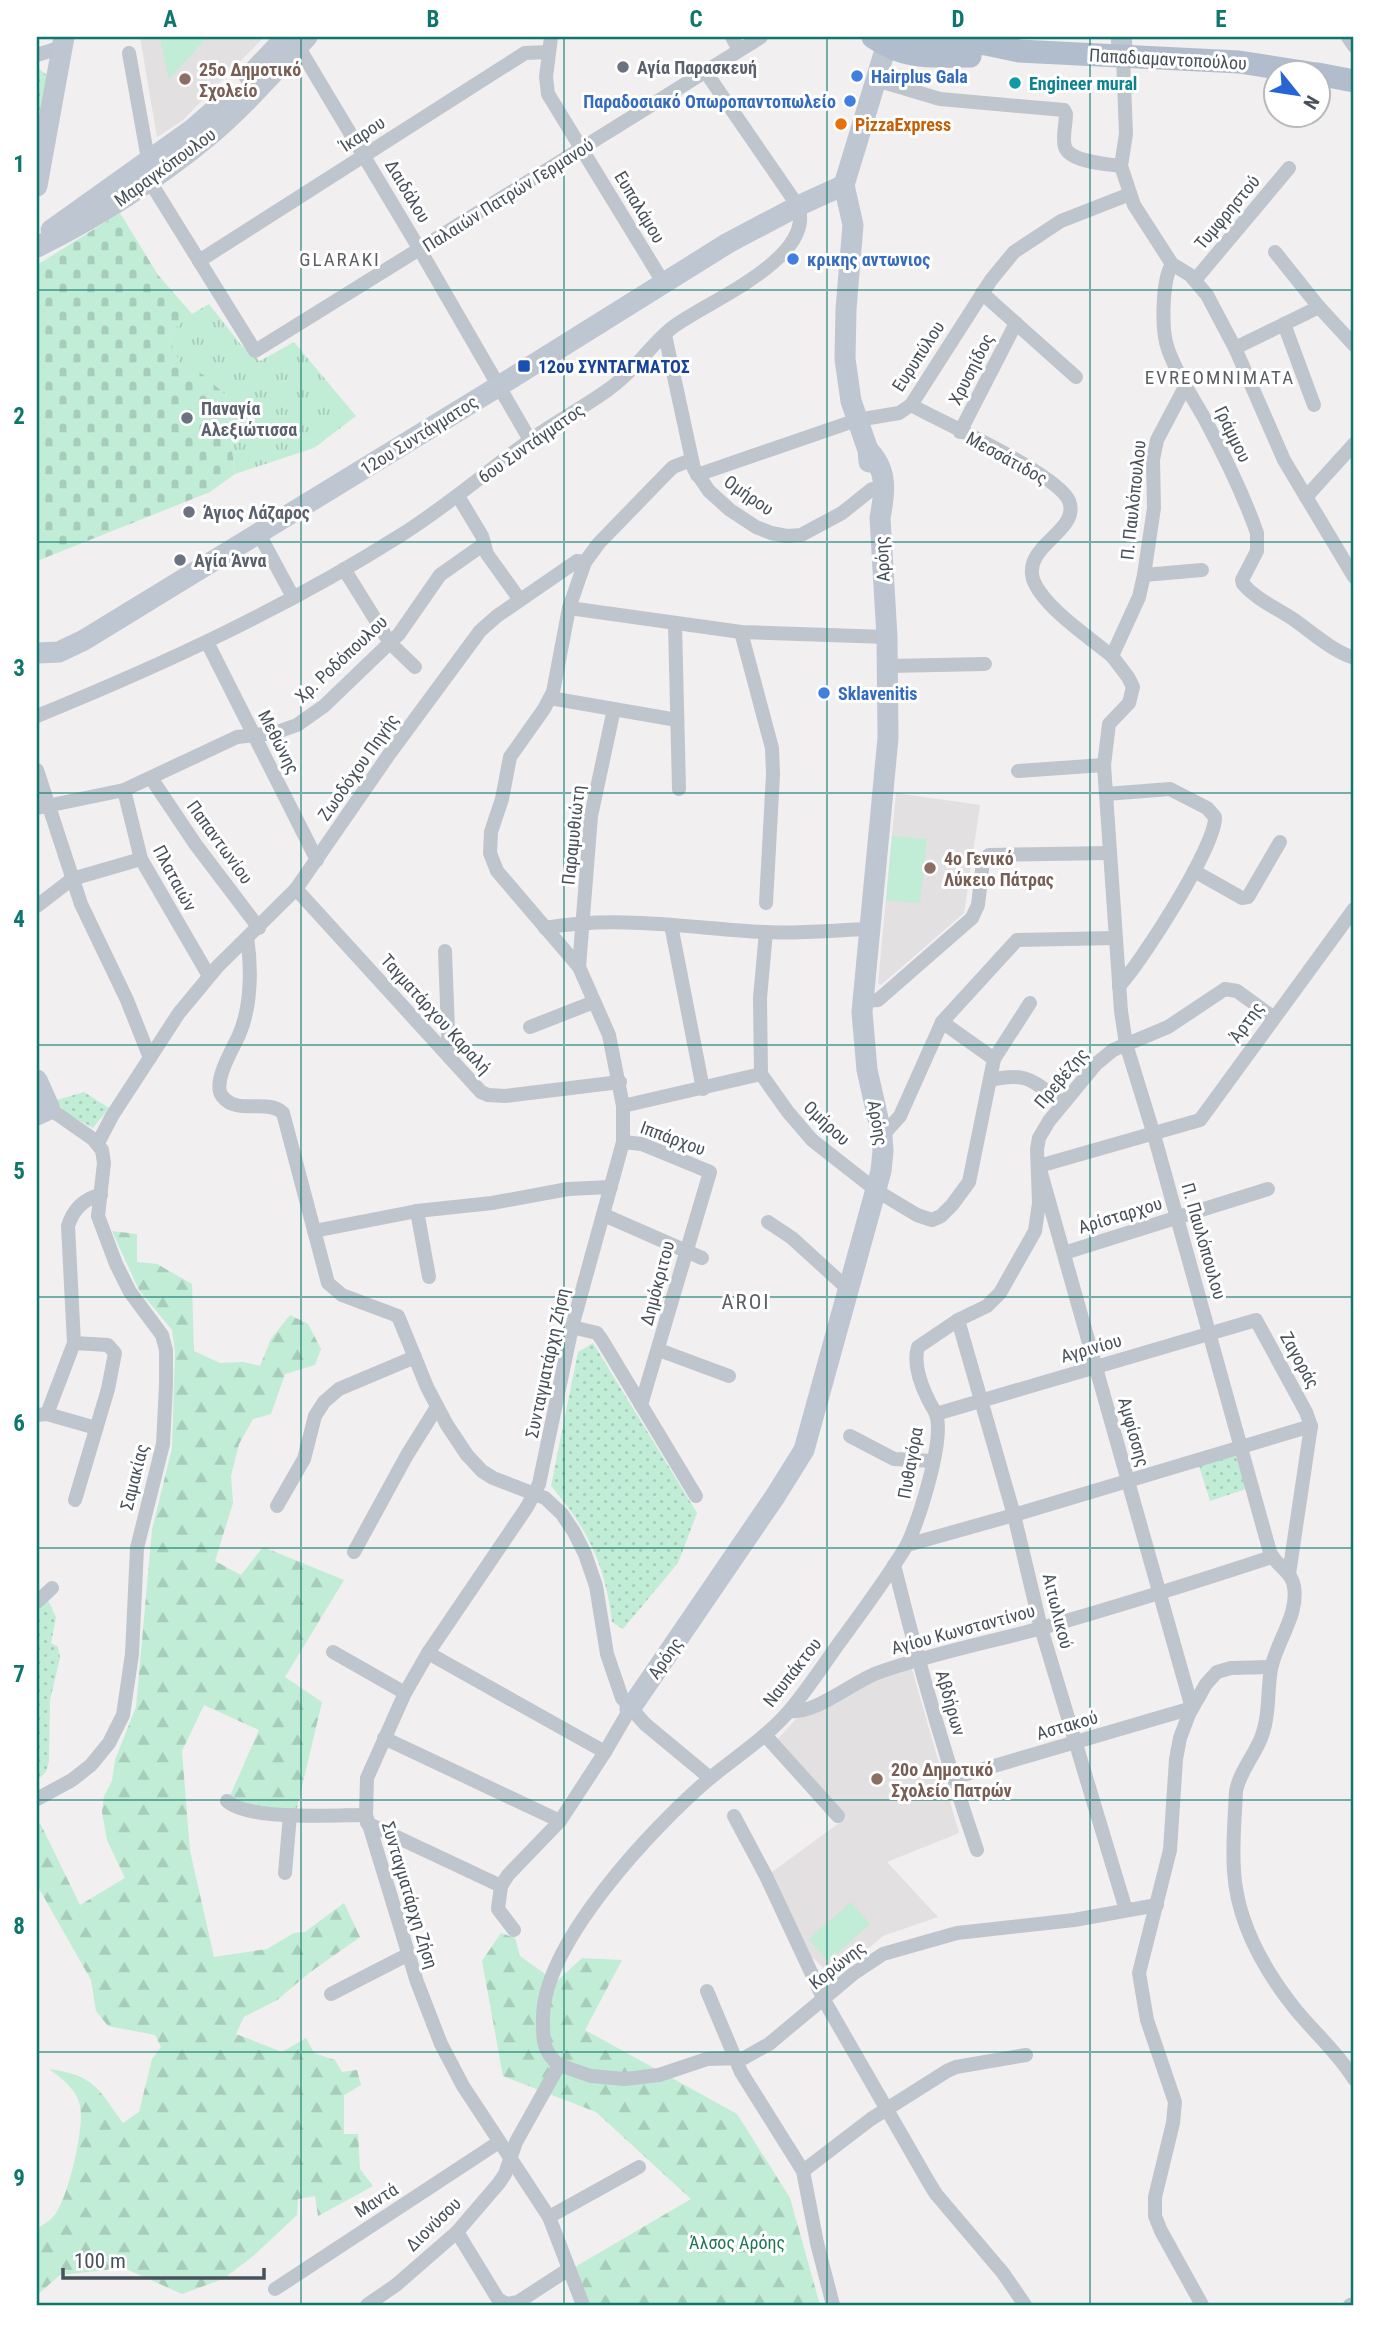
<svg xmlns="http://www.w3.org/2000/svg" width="1391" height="2342" font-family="'Roboto Condensed',sans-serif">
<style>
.education{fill:#e2e0e0}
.grass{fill:url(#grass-tufts)}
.forest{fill:url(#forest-firs)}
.cemetery{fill:url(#cemetery-stones)}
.park{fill:url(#park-dots)}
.pitch{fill:#c1ecd5}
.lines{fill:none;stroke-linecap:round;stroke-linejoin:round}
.street{stroke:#bec5cd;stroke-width:14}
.secondary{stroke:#bec6d1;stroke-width:21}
.primary{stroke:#b1bccc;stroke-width:23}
.grid{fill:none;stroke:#0f766e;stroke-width:2;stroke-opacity:0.55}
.worship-dot{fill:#6b7280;stroke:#fff;stroke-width:2.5}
.shop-dot{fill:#3f7fe0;stroke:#fff;stroke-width:2.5}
.education-dot{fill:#8d6e63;stroke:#fff;stroke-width:2.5}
.culture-dot{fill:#0f9aa8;stroke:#fff;stroke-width:2.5}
.food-dot{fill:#e8710a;stroke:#fff;stroke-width:2.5}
.transit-dot{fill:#1a4fb4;stroke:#fff;stroke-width:2.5}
.labels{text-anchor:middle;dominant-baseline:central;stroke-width:6;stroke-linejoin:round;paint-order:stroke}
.street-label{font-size:18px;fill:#48515b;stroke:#fff}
.worship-label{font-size:18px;font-weight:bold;fill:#5b616d;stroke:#fff;text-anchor:start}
.education-label{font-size:18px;font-weight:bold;fill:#785e54;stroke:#fff;text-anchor:start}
.shop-label{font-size:18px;font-weight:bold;fill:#366cbe;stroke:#fff;text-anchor:start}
.culture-label{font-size:18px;font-weight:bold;fill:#0d838f;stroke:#fff;text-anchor:start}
.food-label{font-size:18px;font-weight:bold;fill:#c56008;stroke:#fff;text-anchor:start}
.transit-label{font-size:18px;font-weight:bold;fill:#164399;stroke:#fff;text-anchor:start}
.park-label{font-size:18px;fill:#1e7752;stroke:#fff}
.neighbourhood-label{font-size:19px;letter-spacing:2px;fill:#5c5f63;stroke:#fff}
.quarter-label{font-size:21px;letter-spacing:2px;fill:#5c5f63;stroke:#fff}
.neatline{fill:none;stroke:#0f766e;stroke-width:2.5}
.grid-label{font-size:23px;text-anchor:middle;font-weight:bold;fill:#0f766e}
</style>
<defs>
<pattern id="grass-tufts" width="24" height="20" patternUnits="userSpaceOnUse" patternTransform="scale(1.75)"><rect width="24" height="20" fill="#c1ecd5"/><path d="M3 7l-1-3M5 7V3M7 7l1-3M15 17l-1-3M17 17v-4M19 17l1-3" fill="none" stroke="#a7ccb9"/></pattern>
<pattern id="forest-firs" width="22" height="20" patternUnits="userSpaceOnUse" patternTransform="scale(1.75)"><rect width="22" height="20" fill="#c1ecd5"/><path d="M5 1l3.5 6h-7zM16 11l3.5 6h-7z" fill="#a7ccb9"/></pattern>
<pattern id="cemetery-stones" width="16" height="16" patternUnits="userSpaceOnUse" patternTransform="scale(1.75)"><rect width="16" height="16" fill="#c1ecd5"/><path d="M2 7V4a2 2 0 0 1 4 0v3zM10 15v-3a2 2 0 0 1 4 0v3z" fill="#a7ccb9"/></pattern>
<pattern id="park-dots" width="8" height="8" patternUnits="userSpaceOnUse" patternTransform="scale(1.75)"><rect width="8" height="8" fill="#c1ecd5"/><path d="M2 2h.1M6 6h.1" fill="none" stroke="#a7ccb9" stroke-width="1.8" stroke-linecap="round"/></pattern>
</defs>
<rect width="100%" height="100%" fill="#f1efef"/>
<!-- education -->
<g class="education">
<path d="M140,37H264L182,121L157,137Z"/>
<path d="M896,793L980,805L964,913L881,985L878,983Z"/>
<path d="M911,1666L959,1833L887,1862L938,1917L883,1936L833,1978L808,1953L772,1872L846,1818L776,1741L796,1719L819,1710L862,1685Z"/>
</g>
<!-- grass -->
<path class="grass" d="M209,304L241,345L260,361L294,342L356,416L314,448L235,474L225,394L183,371L167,334L192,314Z"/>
<!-- forest -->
<g class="forest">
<path d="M112,1231L137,1234V1262L157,1264L192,1284L194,1351L220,1363L243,1362L260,1366L271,1339L290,1315L308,1324L321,1349L315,1365L285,1374L271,1414L253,1419L239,1444L231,1476L233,1503L215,1561L241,1575L263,1547L344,1580L285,1677L322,1702L296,1812L250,1807L230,1796L259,1730L204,1705L182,1751L190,1851L214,1957L267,1949L294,1933L305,1932L344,1903L360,1937L309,1973L277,2000L244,2017L236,2034L282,2052L306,2038L314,2053L335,2060L342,2072L357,2070L361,2085L344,2095V2134H358L360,2169L373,2186L318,2216L315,2196L298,2199L297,2215L252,2257L223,2279L182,2294L124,2268L60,2275L37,2295V2229C42,2225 50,2221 54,2216C68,2199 85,2127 80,2106C77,2089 61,2078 49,2069C95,2076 97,2087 123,2123L139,2112L152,2059L161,2047L155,2035L108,2026L96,2011L91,1980L37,1885V1826L40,1823L80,1905L125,1878L107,1840L102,1812L104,1796L112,1781L115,1760L136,1707L152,1530L172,1448L175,1352L172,1330L139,1290Z"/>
<path d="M501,1933L515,1938L520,1956L556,1982L582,1958L622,1960L585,2030L737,2114L790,2198L820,2305H590L575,2267L691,2199L596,2112L503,2076L482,1961Z"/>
</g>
<!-- cemetery -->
<path class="cemetery" d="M120,213L158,275L192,314L167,334L183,371L193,367L225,394L235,474L210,492L37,561V265Z"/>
<!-- park -->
<g class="park">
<path d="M37,67L48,76L37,136Z"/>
<path d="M84,1092L109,1108L93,1128L64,1112L57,1100Z"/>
<path d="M593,1343L697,1513L678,1563L623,1629L612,1622C606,1567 588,1528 551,1486L578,1352Z"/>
<path d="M1235,1454L1246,1489L1210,1501L1199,1466Z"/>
<path d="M47,1598L56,1617L51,1643L58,1647L60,1658L50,1700L49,1761L46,1772L37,1780V1608Z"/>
</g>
<!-- pitch -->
<g class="pitch">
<path d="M160,37H207L169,79Z"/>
<path d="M892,836L927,839L920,903L886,900Z"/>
<path d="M851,1902L870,1924L828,1961L809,1939Z"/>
</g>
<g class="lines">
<!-- street -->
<g class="street">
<path d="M551,37L546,77L548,94L663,282"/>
<path d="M732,37L739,50"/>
<path d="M1348,37L1354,46"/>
<path d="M295,41L420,250L530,440"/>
<path d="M129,53L148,159L149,180L255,351L761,37"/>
<path d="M37,55L62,47"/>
<path d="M1123,57L1126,134L1121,166L1134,205L1172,264L1190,275L1207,295L1235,348L1284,460L1354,577"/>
<path d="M876,80L940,99L1064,110L1066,114C1066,124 1062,138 1065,147C1070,162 1107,164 1121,166"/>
<path d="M1275,252L1319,307L1354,345"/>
<path d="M199,261L525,53L549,52"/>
<path d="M1172,264C1162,280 1161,331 1168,349C1177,376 1195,400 1208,425C1226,459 1244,496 1257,533V551L1242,580L1243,584C1257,600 1275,607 1293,619C1313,633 1331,650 1354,658"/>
<path d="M1195,280L1289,168"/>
<path d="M982,293L1076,377"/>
<path d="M1284,324L1314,405"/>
<path d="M665,335L694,469L709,491L730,510L756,527L771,533L787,536L801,535L842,513L872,489"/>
<path d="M1235,348L1319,307"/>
<path d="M1186,385L1157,440L1153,460L1154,508L1144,575L1139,597L1112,656L1128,677L1133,687L1129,703L1109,724L1104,765L1121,1011L1126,1044L1154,1135L1270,1552C1276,1566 1292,1571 1294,1587C1299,1615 1276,1642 1271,1669C1267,1691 1270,1716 1261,1738C1254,1756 1240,1771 1236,1791C1235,1817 1232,1844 1234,1871C1237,1922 1264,1970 1296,2010C1315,2033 1338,2053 1354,2079"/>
<path d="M911,405C941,422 1058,474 1069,501C1081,531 1023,545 1033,579C1042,606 1090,638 1112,656"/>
<path d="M960,432L1016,323"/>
<path d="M697,475L857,420L899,413L911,405L991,280L1014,252L1061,221L1130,194"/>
<path d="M458,496L482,536L487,554L520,600"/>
<path d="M1306,497L1354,444"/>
<path d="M259,534L293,597"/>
<path d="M344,569L390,643L415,667"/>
<path d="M1144,575L1202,570"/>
<path d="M569,608L741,632L887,637"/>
<path d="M675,624L679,789"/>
<path d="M741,632L772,748L773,774L766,903"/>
<path d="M207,642L317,860"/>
<path d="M888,666L985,664"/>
<path d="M550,698L677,720"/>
<path d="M37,716C162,665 286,608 401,535C446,507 486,472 529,441C555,422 583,408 609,389C634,372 650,345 673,327C706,302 817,258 798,206L705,71"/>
<path d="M37,770L81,904L127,1000L150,1058"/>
<path d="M1018,771L1104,765"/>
<path d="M151,778L196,845L259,928"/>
<path d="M124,790L141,859L209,976"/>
<path d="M1106,794L1170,789L1207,808L1215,817C1216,846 1141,963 1119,986"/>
<path d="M37,808L124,790L237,737L274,733L297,725L324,706L399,634L440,575L484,544"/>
<path d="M1194,871L1242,898L1248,897L1280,842"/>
<path d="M296,889L481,1092L488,1095L505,1096L620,1082"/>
<path d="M37,906L72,879L141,859"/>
<path d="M671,925L703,1089"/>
<path d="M545,928C618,915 690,928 763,932C798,934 835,930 870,929"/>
<path d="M247,938C252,968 251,1008 239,1035C233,1049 212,1082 222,1096C237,1116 267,1098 283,1113L328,1283L342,1295L398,1316L427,1387L447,1425L467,1455L482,1471L493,1478L545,1498L562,1514L574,1532L585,1554L596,1586L607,1654L622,1698L645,1724L710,1778"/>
<path d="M445,951L449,1057"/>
<path d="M579,967L591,816L614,709"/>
<path d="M862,1001L878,1000L972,918L978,905L983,861L989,855L1110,853"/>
<path d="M942,1022L994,1059"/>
<path d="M530,1027L594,1002"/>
<path d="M761,1074L760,998L766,932"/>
<path d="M991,1080C1029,1071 1033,1082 1063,1103"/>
<path d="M623,1106L761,1074L788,1112L812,1140L877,1191L917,1215L932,1220L941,1216L952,1205L969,1182L994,1059L1030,1003"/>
<path d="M882,1136L900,1116L942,1022L1017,940L1115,938"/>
<path d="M623,1142L642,1144L710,1172L641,1405"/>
<path d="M98,1143L112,1116L179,1013L218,966L296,889L390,753L480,631L497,616L577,561L585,562"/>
<path d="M417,1211L429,1277"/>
<path d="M604,1215L702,1258"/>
<path d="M768,1222L792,1238L848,1289"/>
<path d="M314,1231L417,1211L492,1203L568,1189L611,1187"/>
<path d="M1064,1253L1268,1189"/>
<path d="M958,1320L1014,1515L1041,1628L1126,1910"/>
<path d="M572,1327L597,1333L602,1340L696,1496"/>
<path d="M74,1343L108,1345L115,1353L108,1389L75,1500"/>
<path d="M659,1350L729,1376"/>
<path d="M47,1414L96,1428"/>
<path d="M936,1414L1256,1320L1306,1412L1311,1426L1289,1574"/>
<path d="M37,1415L47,1414L74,1343L68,1226C73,1210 84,1198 101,1195"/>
<path d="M850,1436L894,1459L933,1461"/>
<path d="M277,1506L304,1459L315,1416L324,1402L339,1389L415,1357"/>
<path d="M907,1545C919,1519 945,1440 936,1414C934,1409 930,1404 928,1399C921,1385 913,1363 918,1347L958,1320L987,1306L1000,1293L1035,1231L1039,1203L1037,1149L1039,1138L1049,1121L1096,1064L1113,1050L1168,1027L1225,989L1237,991L1273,1017"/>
<path d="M354,1552L407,1455L437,1407"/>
<path d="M894,1565C918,1662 945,1756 977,1850"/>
<path d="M37,1602L52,1588"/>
<path d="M333,1652L405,1693"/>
<path d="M428,1653L605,1752L630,1709"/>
<path d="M790,1711C816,1714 851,1683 877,1673C930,1654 986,1643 1042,1628C1119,1606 1196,1582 1272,1557"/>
<path d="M765,1735L838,1816"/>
<path d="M384,1738L560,1821"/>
<path d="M953,1778L1192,1708L1039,1166L1200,1120L1354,909"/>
<path d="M37,1799L72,1780L91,1765L109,1743L123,1715L132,1654L137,1548L163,1444L166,1385V1350L162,1335L130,1292L116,1264L98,1216L104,1163L102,1150L93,1139L50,1109"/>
<path d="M227,1801C248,1821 336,1815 366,1815"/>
<path d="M734,1816L766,1876L824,2000L928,2181L936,2194L1003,2273L1025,2305"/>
<path d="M367,1823L501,1886"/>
<path d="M285,1873L290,1815"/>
<path d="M514,1930L498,1909L501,1886L508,1875L560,1821L605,1752"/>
<path d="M707,1991L741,2072L803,2171L817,2243L833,2305"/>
<path d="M331,1994L409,1954"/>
<path d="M559,2065L591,2076L625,2079L659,2075L707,2059L744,2058L769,2044L853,1974L883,1954L957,1933L1074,1920L1157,1905"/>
<path d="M803,2171L871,2119L947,2071L956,2067L1026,2055"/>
<path d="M549,2217L639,2167"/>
<path d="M457,2232L498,2299L507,2304L518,2302L569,2269"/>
<path d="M275,2289L499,2142"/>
<path d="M367,2305L396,2285L457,2232L499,2183L505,2174L516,2142L559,2065C542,2051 543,2039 543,2018C543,1943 654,1826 709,1779C737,1756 767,1737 790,1710C807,1690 822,1667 837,1646C861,1613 886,1580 907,1545L1014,1515L1311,1426"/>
<path d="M583,2305L549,2217L463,2086L441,2044L417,1982L366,1815L367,1778L405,1693L428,1653L527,1507L539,1484L572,1327L623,1142V1106L609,1035L579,967L497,871L490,853L491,832L502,799L510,757L544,709L553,692L569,608L585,562L599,543L664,476L673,467L691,460"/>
<path d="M1202,2305L1161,2231L1155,2216V2197L1173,2123L1175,2102L1147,2020L1139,1973L1170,1850L1176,1759L1180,1738L1189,1714L1206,1684L1217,1672L1231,1668L1271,1667"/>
<path d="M1350,2305L1354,2304"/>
</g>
<!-- secondary -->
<g class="secondary">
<path d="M1121,37L1123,57"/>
<path d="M249,76L286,37"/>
<path d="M37,186L64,37"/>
<path d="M51,230L194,128L227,99"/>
<path d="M37,247C98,217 156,180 209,136C244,107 275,70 307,37"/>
<path d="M869,462L868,450L851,401L845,359L846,309L853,225L844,185L889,37"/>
<path d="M37,653L59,652L84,640L499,386L728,243L798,206L844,185"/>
<path d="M37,1080L50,1109L37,1115"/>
<path d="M630,1709L776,1495L804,1450L881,1171L883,1151L882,1136L867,1070L862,1012L888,738L887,637L880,518C885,492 888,470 868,450"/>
</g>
<!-- primary -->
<g class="primary">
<path d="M873,37C906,60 932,56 970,56"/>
<path d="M912,37L986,44L1019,51L1239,62L1316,74"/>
<path d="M1318,74L1354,81"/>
</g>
</g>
<!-- grid -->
<path class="grid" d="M301,37V2305M564,37V2305M827,37V2305M1090,37V2305M37,290H1354M37,542H1354M37,793H1354M37,1045H1354M37,1297H1354M37,1548H1354M37,1800H1354M37,2052H1354"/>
<!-- markers -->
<g class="worship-dot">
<circle cx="623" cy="67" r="7"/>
<circle cx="187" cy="418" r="7"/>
<circle cx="189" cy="512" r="7"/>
<circle cx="180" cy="560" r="7"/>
</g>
<g class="shop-dot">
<circle cx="857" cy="76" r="7"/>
<circle cx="850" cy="101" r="7"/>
<circle cx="793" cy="259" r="7"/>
<circle cx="824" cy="693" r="7"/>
</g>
<g class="education-dot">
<circle cx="185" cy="79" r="7"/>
<circle cx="930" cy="868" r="7"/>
<circle cx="877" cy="1779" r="7"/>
</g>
<circle class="culture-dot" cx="1015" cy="83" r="7"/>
<circle class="food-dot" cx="841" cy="124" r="7"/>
<rect class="transit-dot" x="517" y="359" width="14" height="14" rx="3.5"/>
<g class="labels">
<!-- street labels -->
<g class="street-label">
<text transform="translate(1168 59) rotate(3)">Παπαδιαμαντοπούλου</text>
<text transform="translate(362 134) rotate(-33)">Ίκαρου</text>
<text transform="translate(165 167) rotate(-36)">Μαραγκόπουλου</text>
<text transform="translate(408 191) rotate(59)">Δαιδάλου</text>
<text transform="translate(508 195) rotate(-32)">Παλαιών Πατρών Γερμανού</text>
<text transform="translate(640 207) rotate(59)">Ευπαλάμου</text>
<text transform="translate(1227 212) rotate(-50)">Τυμφρηστού</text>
<text transform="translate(918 356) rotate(-57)">Ευρυπύλου</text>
<text transform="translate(971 369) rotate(-63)">Χρυσηίδος</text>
<text transform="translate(1233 434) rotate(64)">Γράμμου</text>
<text transform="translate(419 435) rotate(-32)">12ου Συντάγματος</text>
<text transform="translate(531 443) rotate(-35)">6ου Συντάγματος</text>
<text transform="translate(1007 458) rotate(29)">Μεσσάτιδος</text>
<text transform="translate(749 495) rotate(35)">Ομήρου</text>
<text transform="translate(1133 500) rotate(-84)">Π. Παυλόπουλου</text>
<text transform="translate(882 559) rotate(-93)">Αρόης</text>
<text transform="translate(341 659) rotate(-43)">Χρ. Ροδόπουλου</text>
<text transform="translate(279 742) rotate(63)">Μεθώνης</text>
<text transform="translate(358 767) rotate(-55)">Ζωοδόχου Πηγής</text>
<text transform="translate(573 835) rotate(-84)">Παραμυθιώτη</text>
<text transform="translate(220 842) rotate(54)">Παπαντωνίου</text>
<text transform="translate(175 878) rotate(62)">Πλαταιών</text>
<text transform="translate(436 1014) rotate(48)">Ταγματάρχου Καραλή</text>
<text transform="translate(1246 1022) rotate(-54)">Άρτης</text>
<text transform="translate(1061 1078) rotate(-50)">Πρεβέζης</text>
<text transform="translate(827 1123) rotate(43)">Ομήρου</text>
<text transform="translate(878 1123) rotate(80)">Αρόης</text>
<text transform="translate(673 1138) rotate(20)">Ιππάρχου</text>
<text transform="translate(1120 1215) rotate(-17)">Αρίσταρχου</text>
<text transform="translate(1204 1241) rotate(74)">Π. Παυλόπουλου</text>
<text transform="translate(657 1283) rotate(-75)">Δημόκριτου</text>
<text transform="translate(1091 1348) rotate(-16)">Αγρινίου</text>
<text transform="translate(1300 1360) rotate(61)">Ζαγοράς</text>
<text transform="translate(547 1363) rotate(-78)">Συνταγματάρχη Ζήση</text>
<text transform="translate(1134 1432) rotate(74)">Αμφίσσης</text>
<text transform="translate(910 1463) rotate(-80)">Πυθαγόρα</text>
<text transform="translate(134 1477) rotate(-76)">Σαμακίας</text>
<text transform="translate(1058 1611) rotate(76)">Αιτωλικού</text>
<text transform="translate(963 1629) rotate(-15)">Αγίου Κωνσταντίνου</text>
<text transform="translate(665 1658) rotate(-55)">Αρόης</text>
<text transform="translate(792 1672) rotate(-52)">Ναυπάκτου</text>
<text transform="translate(951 1703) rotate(74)">Αβδήρων</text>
<text transform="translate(1067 1725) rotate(-16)">Αστακού</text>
<text transform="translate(410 1895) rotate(73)">Συνταγματάρχη Ζήση</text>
<text transform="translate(837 1965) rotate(-38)">Κορώνης</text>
<text transform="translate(376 2200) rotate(-33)">Μαντά</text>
<text transform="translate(433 2224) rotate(-44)">Διονύσου</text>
</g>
<!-- worship labels -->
<g class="worship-label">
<text x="637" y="67">Αγία Παρασκευή</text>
<text x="201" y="408">Παναγία<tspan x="201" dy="21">Αλεξιώτισσα</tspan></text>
<text x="203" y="512">Άγιος Λάζαρος</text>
<text x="194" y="560">Αγία Άννα</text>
</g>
<!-- education labels -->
<g class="education-label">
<text x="199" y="69">25ο Δημοτικό<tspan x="199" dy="21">Σχολείο</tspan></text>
<text x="944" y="858">4ο Γενικό<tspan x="944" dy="21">Λύκειο Πάτρας</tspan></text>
<text x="891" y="1769">20ο Δημοτικό<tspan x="891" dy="21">Σχολείο Πατρών</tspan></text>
</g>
<!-- shop labels -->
<g class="shop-label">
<text x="871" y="76">Hairplus Gala</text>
<text x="836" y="101" text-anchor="end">Παραδοσιακό Οπωροπαντοπωλείο</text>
<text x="807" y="259">κρικης αντωνιος</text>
<text x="838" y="693">Sklavenitis</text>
</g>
<!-- culture labels -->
<g class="culture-label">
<text x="1029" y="83">Engineer mural</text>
</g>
<!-- food labels -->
<g class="food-label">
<text x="855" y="124">PizzaExpress</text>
</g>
<!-- transit labels -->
<g class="transit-label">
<text x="538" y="366">12ου ΣΥΝΤΑΓΜΑΤΟΣ</text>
</g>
<!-- park labels -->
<g class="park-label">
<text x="737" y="2242">Άλσος Αρόης</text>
</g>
<!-- neighbourhood labels -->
<g class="neighbourhood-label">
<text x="340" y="259">GLARAKI</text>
<text x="1220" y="377">EVREOMNIMATA</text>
</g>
<!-- quarter labels -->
<g class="quarter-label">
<text x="746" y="1302">AROI</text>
</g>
</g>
<!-- border -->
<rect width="1391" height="2342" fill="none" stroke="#ffffff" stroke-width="77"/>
<!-- north arrow -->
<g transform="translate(1297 94) rotate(120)"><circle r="33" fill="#ffffff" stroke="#b6b9bd" stroke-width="2"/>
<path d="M0-5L12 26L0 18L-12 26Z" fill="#2765d4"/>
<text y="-10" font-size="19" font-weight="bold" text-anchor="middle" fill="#48515b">N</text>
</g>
<!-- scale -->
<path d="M63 2268v10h201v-10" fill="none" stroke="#48515b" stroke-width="3.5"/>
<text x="74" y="2268" font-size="21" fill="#48515b" stroke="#ffffff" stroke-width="5" paint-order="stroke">100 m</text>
<rect x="38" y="38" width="1314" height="2266" class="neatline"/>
<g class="grid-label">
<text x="170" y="27">A</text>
<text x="433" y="27">B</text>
<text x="696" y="27">C</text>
<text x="958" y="27">D</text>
<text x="1221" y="27">E</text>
<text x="19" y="172">1</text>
<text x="19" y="424">2</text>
<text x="19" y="676">3</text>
<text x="19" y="927">4</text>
<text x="19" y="1179">5</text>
<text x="19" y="1431">6</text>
<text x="19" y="1682">7</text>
<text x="19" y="1934">8</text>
<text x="19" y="2186">9</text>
</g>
</svg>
